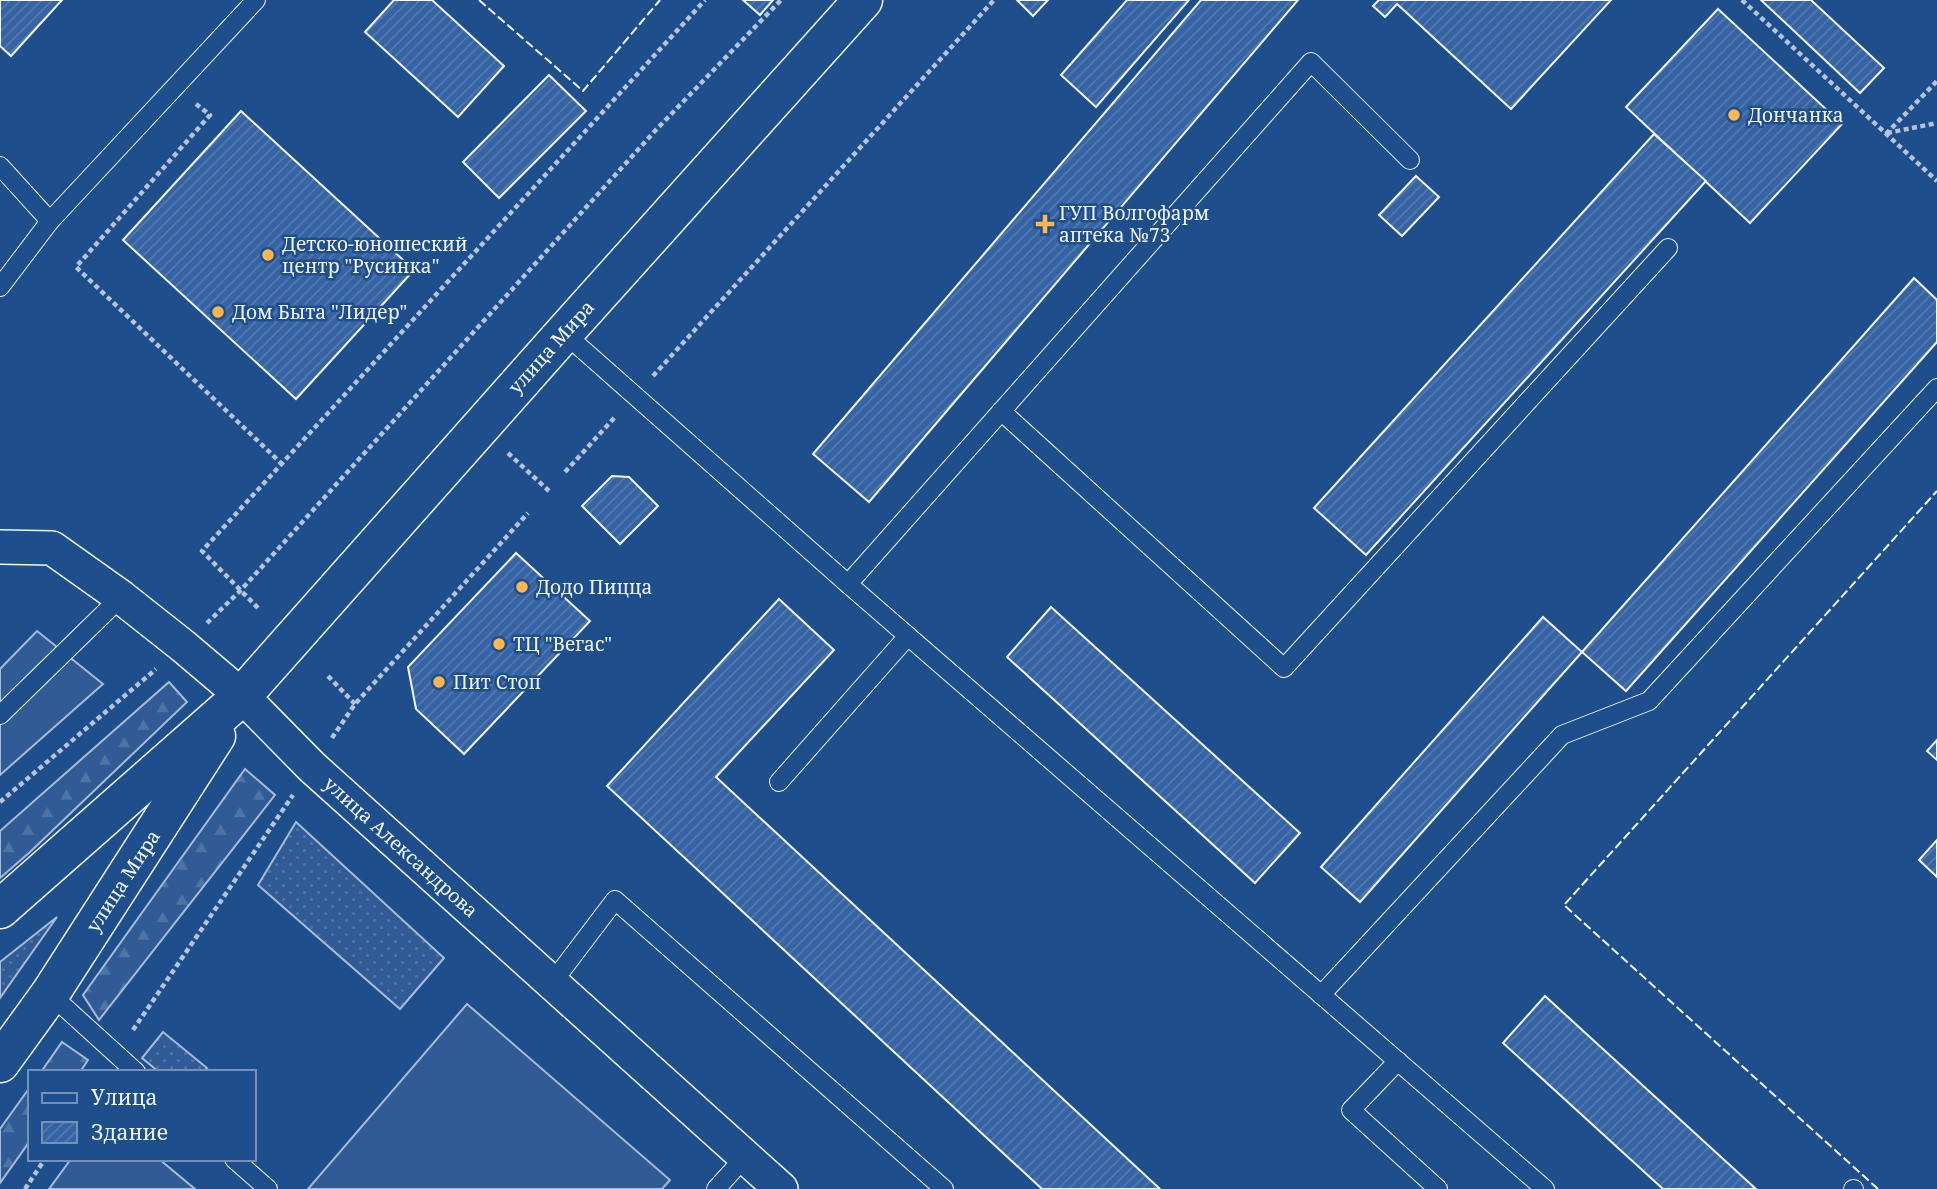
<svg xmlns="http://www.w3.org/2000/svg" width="1937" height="1189" font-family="'Noto Serif',serif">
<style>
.grass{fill:url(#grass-dots);stroke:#a8bbd7;stroke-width:2}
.forest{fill:url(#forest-firs);stroke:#a8bbd7;stroke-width:2}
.pitch{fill:#305b95;stroke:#a8bbd7;stroke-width:2}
.building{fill:url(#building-hatch);stroke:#f2f6ff;stroke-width:2}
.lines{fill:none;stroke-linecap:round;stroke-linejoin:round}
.service-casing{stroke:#f2f6ff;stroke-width:20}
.minor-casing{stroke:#f2f6ff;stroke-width:36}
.tertiary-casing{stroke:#f2f6ff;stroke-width:41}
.path{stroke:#b3c4dc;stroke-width:4.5;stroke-dasharray:5 3.5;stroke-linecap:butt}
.service{stroke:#1f4e8c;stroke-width:18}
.minor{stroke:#1f4e8c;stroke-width:33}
.tertiary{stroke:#1f4e8c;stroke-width:38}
.fence{stroke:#f2f6ff;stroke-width:2;stroke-dasharray:9 3.5;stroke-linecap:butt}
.poi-dot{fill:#ffb74d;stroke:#1f4e8c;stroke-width:2.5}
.labels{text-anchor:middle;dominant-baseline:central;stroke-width:5;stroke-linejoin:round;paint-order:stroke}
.poi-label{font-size:19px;fill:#f2f6ff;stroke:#1f4e8c;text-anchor:start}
.street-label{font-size:19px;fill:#f2f6ff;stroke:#1f4e8c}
</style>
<defs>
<pattern id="grass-dots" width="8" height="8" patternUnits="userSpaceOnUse" patternTransform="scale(1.75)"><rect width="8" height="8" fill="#305b95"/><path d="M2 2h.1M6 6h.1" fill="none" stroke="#4e73a5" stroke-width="1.8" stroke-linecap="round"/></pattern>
<pattern id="forest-firs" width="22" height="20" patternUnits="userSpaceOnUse" patternTransform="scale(1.75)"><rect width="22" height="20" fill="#305b95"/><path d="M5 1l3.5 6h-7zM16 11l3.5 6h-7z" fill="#4e73a5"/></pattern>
<pattern id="building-hatch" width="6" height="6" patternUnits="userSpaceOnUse" patternTransform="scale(1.75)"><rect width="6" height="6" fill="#3563a3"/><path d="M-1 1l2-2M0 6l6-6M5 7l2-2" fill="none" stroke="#537ab1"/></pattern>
</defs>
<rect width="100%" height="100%" fill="#1f4e8c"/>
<!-- grass -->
<g class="grass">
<path d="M296,822L444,958L400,1009L258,885Z"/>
<path d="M57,917L0,998V962Z"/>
<path d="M163,1032L207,1068L203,1072H159L142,1058Z"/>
</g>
<!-- forest -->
<g class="forest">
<path d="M169,682L187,702L30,852L0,878V831Z"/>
<path d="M245,769L275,795L99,1020L83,995Z"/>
<path d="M62,1042L88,1060L80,1072H41Z"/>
<path d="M30,1087V1141L0,1183V1129Z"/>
</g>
<!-- pitch -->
<g class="pitch">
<path d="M37,631L103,684L0,775V669Z"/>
<path d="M467,1004L670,1180L662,1189H308Z"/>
<path d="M71,1159H159L195,1189H49Z"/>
</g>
<!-- building -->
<g class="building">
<path d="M0,0H62L11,56L0,46Z"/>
<path d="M394,0H432L504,66L458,117L365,32Z"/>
<path d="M743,0H773L760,15Z"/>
<path d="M1017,0H1048L1033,16Z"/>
<path d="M1127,0H1189L1096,107L1061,75Z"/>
<path d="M1201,0H1298L869,502L813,454Z"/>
<path d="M1379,0H1611L1511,109L1397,4L1385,17L1373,6Z"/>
<path d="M1761,0H1811L1884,68L1860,93Z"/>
<path d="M1718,9L1842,124L1750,223L1626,107Z"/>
<path d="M549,75L586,111L499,198L463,162Z"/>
<path d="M241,111L414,270L296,399L123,240Z"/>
<path d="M1654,134L1706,181L1366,555L1314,508Z"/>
<path d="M1416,176L1439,197L1402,236L1379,215Z"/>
<path d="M1914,278L1937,300V342L1626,691L1582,652Z"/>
<path d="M612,476L629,477L658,506L620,544L582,506Z"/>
<path d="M516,553L590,621L464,754L416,709L408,667Z"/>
<path d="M779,599L834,650L716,777L1160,1189H1042L607,786Z"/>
<path d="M1051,607L1300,833L1255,883L1007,657Z"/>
<path d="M1543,617L1582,652L1360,902L1321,867Z"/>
<path d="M1937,740V760L1927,751Z"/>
<path d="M1937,840V877L1919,860Z"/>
<path d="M1545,996L1756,1189H1663L1503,1043Z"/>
</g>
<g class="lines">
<defs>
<g id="service">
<path d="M0,166L50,221"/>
<path d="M0,287L50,221L256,0"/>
<path d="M564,333L848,584L1545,1189"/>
<path d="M1001,411L1284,668L1668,248"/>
<path d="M848,584L1311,62L1410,160"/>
<path d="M0,715L121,597"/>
<path d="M779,782L908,636"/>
<path d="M552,983L615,900L944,1189"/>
<path d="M50,994L136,1072"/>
<path d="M1321,995L1562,735L1649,701L1937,388"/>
<path d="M1398,1061L1351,1110L1438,1189"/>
<path d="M234,1159L268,1189"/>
<path d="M716,1189L745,1157"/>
<path d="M1853,1189H1854"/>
</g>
<path id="minor" d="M0,547L52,548L121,597L183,646L242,696L312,767L781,1189"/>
<g id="tertiary">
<path d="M0,909L242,696L564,333L863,0"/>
<path d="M0,1063L50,994L216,736"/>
</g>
</defs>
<!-- service casing -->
<use href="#service" class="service-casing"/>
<!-- minor casing -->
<use href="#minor" class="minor-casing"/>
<!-- tertiary casing -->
<use href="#tertiary" class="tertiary-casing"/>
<!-- path -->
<g class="path">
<path d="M1742,0L1937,181"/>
<path d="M196,104L210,115L76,267L283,465"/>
<path d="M1887,133L1937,123"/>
<path d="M1886,134L1937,81"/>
<path d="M653,376L994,0"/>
<path d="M508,453L549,491"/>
<path d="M565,472L616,416"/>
<path d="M258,608L202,551L705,0"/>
<path d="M207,623L241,590L654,132L781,0"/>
<path d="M328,676L355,704"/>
<path d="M332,738L355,704L528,513"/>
<path d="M0,802L156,669"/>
<path d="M133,1030L293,795"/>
<path d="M25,1189L45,1159"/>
</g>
<!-- service -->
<use href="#service" class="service"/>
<!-- minor -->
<use href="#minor" class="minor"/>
<!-- tertiary -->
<use href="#tertiary" class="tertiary"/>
<!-- fence -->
<g class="fence">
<path d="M479,0L583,91L660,0"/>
<path d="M1878,1189L1564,905L1937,491"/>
</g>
</g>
<!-- markers -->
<g class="poi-dot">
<circle cx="1734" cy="115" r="7"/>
<path d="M1041.5 213.5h7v7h7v7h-7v7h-7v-7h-7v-7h7z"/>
<circle cx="268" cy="255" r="7"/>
<circle cx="218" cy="312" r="7"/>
<circle cx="522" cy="587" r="7"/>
<circle cx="499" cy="644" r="7"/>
<circle cx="439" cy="682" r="7"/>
</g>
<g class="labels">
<!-- poi labels -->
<g class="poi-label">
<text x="1748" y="115">Дончанка</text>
<text x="1059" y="213">ГУП Волгофарм<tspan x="1059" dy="22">аптека №73</tspan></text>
<text x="282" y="244">Детско-юношеский<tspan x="282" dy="22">центр "Русинка"</tspan></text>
<text x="232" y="312">Дом Быта "Лидер"</text>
<text x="536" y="587">Додо Пицца</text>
<text x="513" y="644">ТЦ "Вегас"</text>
<text x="453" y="682">Пит Стоп</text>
</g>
<!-- street labels -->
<g class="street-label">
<text transform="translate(551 347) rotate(-48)">улица Мира</text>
<text transform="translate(401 847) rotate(42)">улица Александрова</text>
<text transform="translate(123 881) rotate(-57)">улица Мира</text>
</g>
</g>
<!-- legend -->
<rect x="28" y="1070" width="228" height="91" fill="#1f4e8c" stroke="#7391ba" stroke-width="2"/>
<rect x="42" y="1093" width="35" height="10" fill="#1f4e8c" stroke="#7391ba" stroke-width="2"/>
<text x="91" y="1105" font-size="21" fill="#f2f6ff">Улица</text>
<rect x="42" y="1122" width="35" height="21" fill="url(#building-hatch)" stroke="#7391ba" stroke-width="2"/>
<text x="91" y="1140" font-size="21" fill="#f2f6ff">Здание</text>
</svg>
